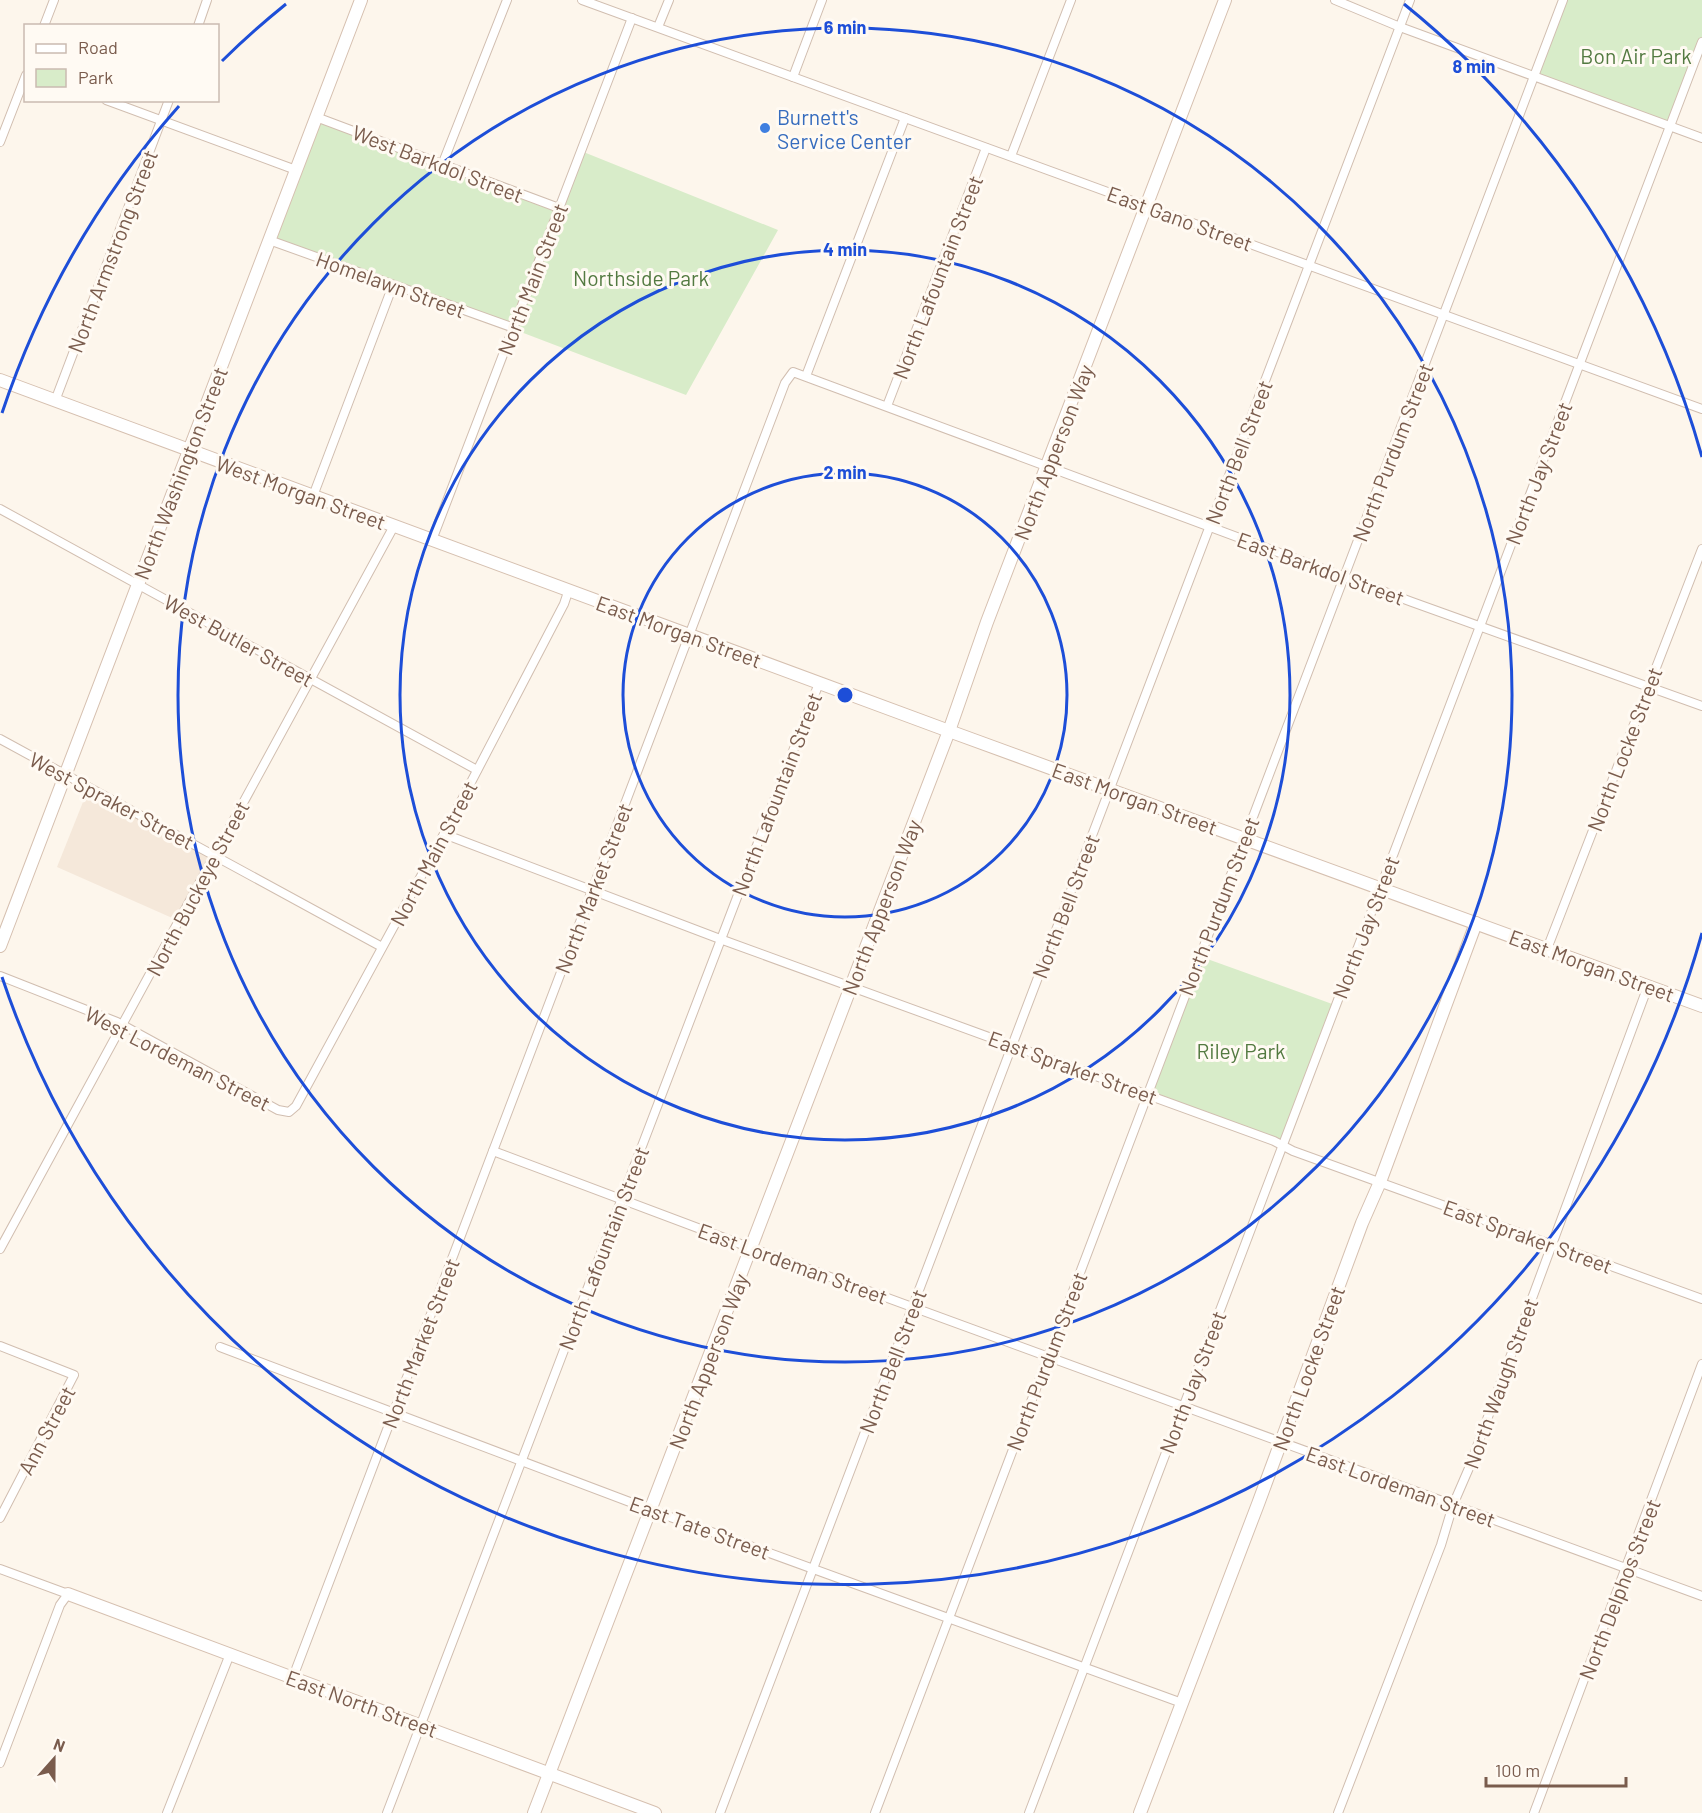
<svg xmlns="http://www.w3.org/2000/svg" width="1702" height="1813" font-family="Barlow,sans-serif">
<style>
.residential{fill:#f5e8da}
.green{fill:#d8ecc9}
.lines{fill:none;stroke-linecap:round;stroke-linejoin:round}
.street-casing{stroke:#d1beb0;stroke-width:10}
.secondary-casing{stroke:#d6c0b0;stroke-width:14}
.street{stroke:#fff;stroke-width:8}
.secondary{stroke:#fff;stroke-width:12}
.ring{fill:none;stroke:#1d4ed8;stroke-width:3}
.shop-dot{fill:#3f7fe0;stroke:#fffaf3;stroke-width:2}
.labels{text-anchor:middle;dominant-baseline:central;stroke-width:6;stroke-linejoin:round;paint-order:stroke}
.park-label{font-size:21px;fill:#537a41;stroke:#fffaf3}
.shop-label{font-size:21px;fill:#366cbe;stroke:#fffaf3;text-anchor:start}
.street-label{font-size:21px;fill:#7a5c4d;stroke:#fffaf3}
.centre{fill:#1d4ed8;stroke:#fffaf3;stroke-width:3}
.ring-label{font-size:18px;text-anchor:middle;font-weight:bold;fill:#1d4ed8;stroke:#fffaf3;stroke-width:6;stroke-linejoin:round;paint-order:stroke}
</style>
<rect width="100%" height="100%" fill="#fdf6ec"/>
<!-- residential -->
<path class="residential" d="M89,787L215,855L179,921L57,867Z"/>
<!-- green -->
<g class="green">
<path d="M1563,0H1702V42L1670,126L1534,75Z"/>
<path d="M316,117L559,208L581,151L778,230L686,395L513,329L269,240Z"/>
<path d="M1199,956L1335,1005L1282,1144L1147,1094Z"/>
</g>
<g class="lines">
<defs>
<g id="street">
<path d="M582,0L1702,409"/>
<path d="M1335,0L1400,27L1702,138"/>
<path d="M44,26L54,0"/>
<path d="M198,26L207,0"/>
<path d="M658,27L669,0"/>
<path d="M793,77L822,0"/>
<path d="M106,100L296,170"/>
<path d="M316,117L559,208"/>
<path d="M0,142L26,75"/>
<path d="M1011,156L1071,0"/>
<path d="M442,165L507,0"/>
<path d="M269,240L514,328"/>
<path d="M806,376L905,118"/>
<path d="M55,401L169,100"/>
<path d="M887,406L986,148"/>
<path d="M313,496L393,285"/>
<path d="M0,509L477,770"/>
<path d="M432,540L632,18"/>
<path d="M0,739L382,947"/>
<path d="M444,834L720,939L1274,1141L1293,1151L1702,1299"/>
<path d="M1547,949L1702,549"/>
<path d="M0,976L117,1022L278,1110L289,1112L296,1106L444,834L564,604L569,589"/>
<path d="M493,1151L751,1248L1702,1596"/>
<path d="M0,1249L394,526"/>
<path d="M0,1346L74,1375L0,1518"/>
<path d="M220,1347L651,1510L1182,1703"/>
<path d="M0,1569L68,1594L60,1605L0,1763"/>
<path d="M293,1677L785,383L793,372L1412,602L1702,706"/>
<path d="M167,1813L230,1654"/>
<path d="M387,1813L819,683"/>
<path d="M720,1813L1410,0"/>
<path d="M875,1813L1563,0"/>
<path d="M1029,1813L1702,42"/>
<path d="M1338,1813L1441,1545L1453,1505L1469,1468L1648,986"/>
<path d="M1534,1813L1702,1364"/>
</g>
<g id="secondary">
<path d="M0,380L949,731L1702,1006"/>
<path d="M0,946L361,0"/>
<path d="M68,1594L655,1813"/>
<path d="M534,1813L949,731L987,622L1225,0"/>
<path d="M1140,1813L1258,1504L1362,1223L1380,1182L1476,923"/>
</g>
</defs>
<!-- street casing -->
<use href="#street" class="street-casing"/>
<!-- secondary casing -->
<use href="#secondary" class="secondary-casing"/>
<!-- street -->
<use href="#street" class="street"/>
<!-- secondary -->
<use href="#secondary" class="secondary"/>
</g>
<!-- distance rings -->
<g class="ring">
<circle cx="845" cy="695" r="222"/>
<circle cx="845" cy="695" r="445"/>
<circle cx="845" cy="695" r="667"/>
<path d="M1702 933A889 889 0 0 1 2 977M2 413A889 889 0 0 1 179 106M222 61A889 889 0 0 1 286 4M1404 4A889 889 0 0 1 1702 457"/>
</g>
<!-- markers -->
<circle class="shop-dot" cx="765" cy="128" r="6"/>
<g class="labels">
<!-- park labels -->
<g class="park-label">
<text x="1636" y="55">Bon Air Park</text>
<text x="641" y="277">Northside Park</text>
<text x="1241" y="1050">Riley Park</text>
</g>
<!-- shop labels -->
<g class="shop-label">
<text x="777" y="116">Burnett's<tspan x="777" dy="24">Service Center</tspan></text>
</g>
<!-- street labels -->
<g class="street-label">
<text transform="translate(438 163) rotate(21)">West Barkdol Street</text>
<text transform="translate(1180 218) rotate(20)">East Gano Street</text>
<text transform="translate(112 251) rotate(-69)">North Armstrong Street</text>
<text transform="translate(937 277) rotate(-69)">North Lafountain Street</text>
<text transform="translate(532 279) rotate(-69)">North Main Street</text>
<text transform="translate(391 284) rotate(20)">Homelawn Street</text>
<text transform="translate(1053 452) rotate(-69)">North Apperson Way</text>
<text transform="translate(1238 452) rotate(-69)">North Bell Street</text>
<text transform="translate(1392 452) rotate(-69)">North Purdum Street</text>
<text transform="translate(180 473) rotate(-69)">North Washington Street</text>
<text transform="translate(1538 473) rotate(-69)">North Jay Street</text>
<text transform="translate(301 492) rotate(20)">West Morgan Street</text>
<text transform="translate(1321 568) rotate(20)">East Barkdol Street</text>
<text transform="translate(679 631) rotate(20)">East Morgan Street</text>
<text transform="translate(239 640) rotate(29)">West Butler Street</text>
<text transform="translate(1624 749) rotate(-69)">North Locke Street</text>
<text transform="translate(776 794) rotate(-69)">North Lafountain Street</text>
<text transform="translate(1135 798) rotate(20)">East Morgan Street</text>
<text transform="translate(112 800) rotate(28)">West Spraker Street</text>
<text transform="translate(433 853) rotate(-62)">North Main Street</text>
<text transform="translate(197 888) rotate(-62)">North Buckeye Street</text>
<text transform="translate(593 888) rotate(-69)">North Market Street</text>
<text transform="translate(1065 906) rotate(-69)">North Bell Street</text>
<text transform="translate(1218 906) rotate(-69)">North Purdum Street</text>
<text transform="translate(881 907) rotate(-69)">North Apperson Way</text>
<text transform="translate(1365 927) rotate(-69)">North Jay Street</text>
<text transform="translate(1592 965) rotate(20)">East Morgan Street</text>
<text transform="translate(178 1058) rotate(27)">West Lordeman Street</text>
<text transform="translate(1073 1067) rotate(20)">East Spraker Street</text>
<text transform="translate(1528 1236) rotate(20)">East Spraker Street</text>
<text transform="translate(603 1248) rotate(-69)">North Lafountain Street</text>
<text transform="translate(793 1263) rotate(20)">East Lordeman Street</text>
<text transform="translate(420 1343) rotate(-69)">North Market Street</text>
<text transform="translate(708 1361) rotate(-69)">North Apperson Way</text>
<text transform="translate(892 1361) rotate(-69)">North Bell Street</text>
<text transform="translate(1046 1361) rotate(-69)">North Purdum Street</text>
<text transform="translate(1308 1368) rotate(-70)">North Locke Street</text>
<text transform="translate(1192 1382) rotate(-69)">North Jay Street</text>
<text transform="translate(1500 1383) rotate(-70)">North Waugh Street</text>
<text transform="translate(46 1430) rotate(-62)">Ann Street</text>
<text transform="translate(1401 1486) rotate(20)">East Lordeman Street</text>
<text transform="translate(700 1527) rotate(20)">East Tate Street</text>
<text transform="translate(1619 1589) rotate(-69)">North Delphos Street</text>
<text transform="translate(362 1703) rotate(20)">East North Street</text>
</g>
</g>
<circle cx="845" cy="695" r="9" class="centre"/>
<g class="ring-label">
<text x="845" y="34">6 min</text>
<text x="1474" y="73">8 min</text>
<text x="845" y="256">4 min</text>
<text x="845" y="479">2 min</text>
</g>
<!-- legend -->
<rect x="24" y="24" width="195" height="78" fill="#fffaf3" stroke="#cabbb1" stroke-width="1.5"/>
<rect x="36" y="44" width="30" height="9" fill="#ffffff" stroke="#cabbb1" stroke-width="1.5"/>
<text x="78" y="54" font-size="18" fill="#7a5c4d">Road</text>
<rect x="36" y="69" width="30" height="18" fill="#d8ecc9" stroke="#cabbb1" stroke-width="1.5"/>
<text x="78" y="84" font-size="18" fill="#7a5c4d">Park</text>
<!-- north arrow -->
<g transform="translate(54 1759) rotate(21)" stroke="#fffaf3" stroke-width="4.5" paint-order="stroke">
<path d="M0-4.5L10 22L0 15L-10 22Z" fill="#7a5c4d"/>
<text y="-9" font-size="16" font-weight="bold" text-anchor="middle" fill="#7a5c4d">N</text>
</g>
<!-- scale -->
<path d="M1486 1777v9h140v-9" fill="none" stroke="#7a5c4d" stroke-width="3"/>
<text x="1495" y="1777" font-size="18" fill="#7a5c4d" stroke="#fffaf3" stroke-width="4.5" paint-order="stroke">100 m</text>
</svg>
